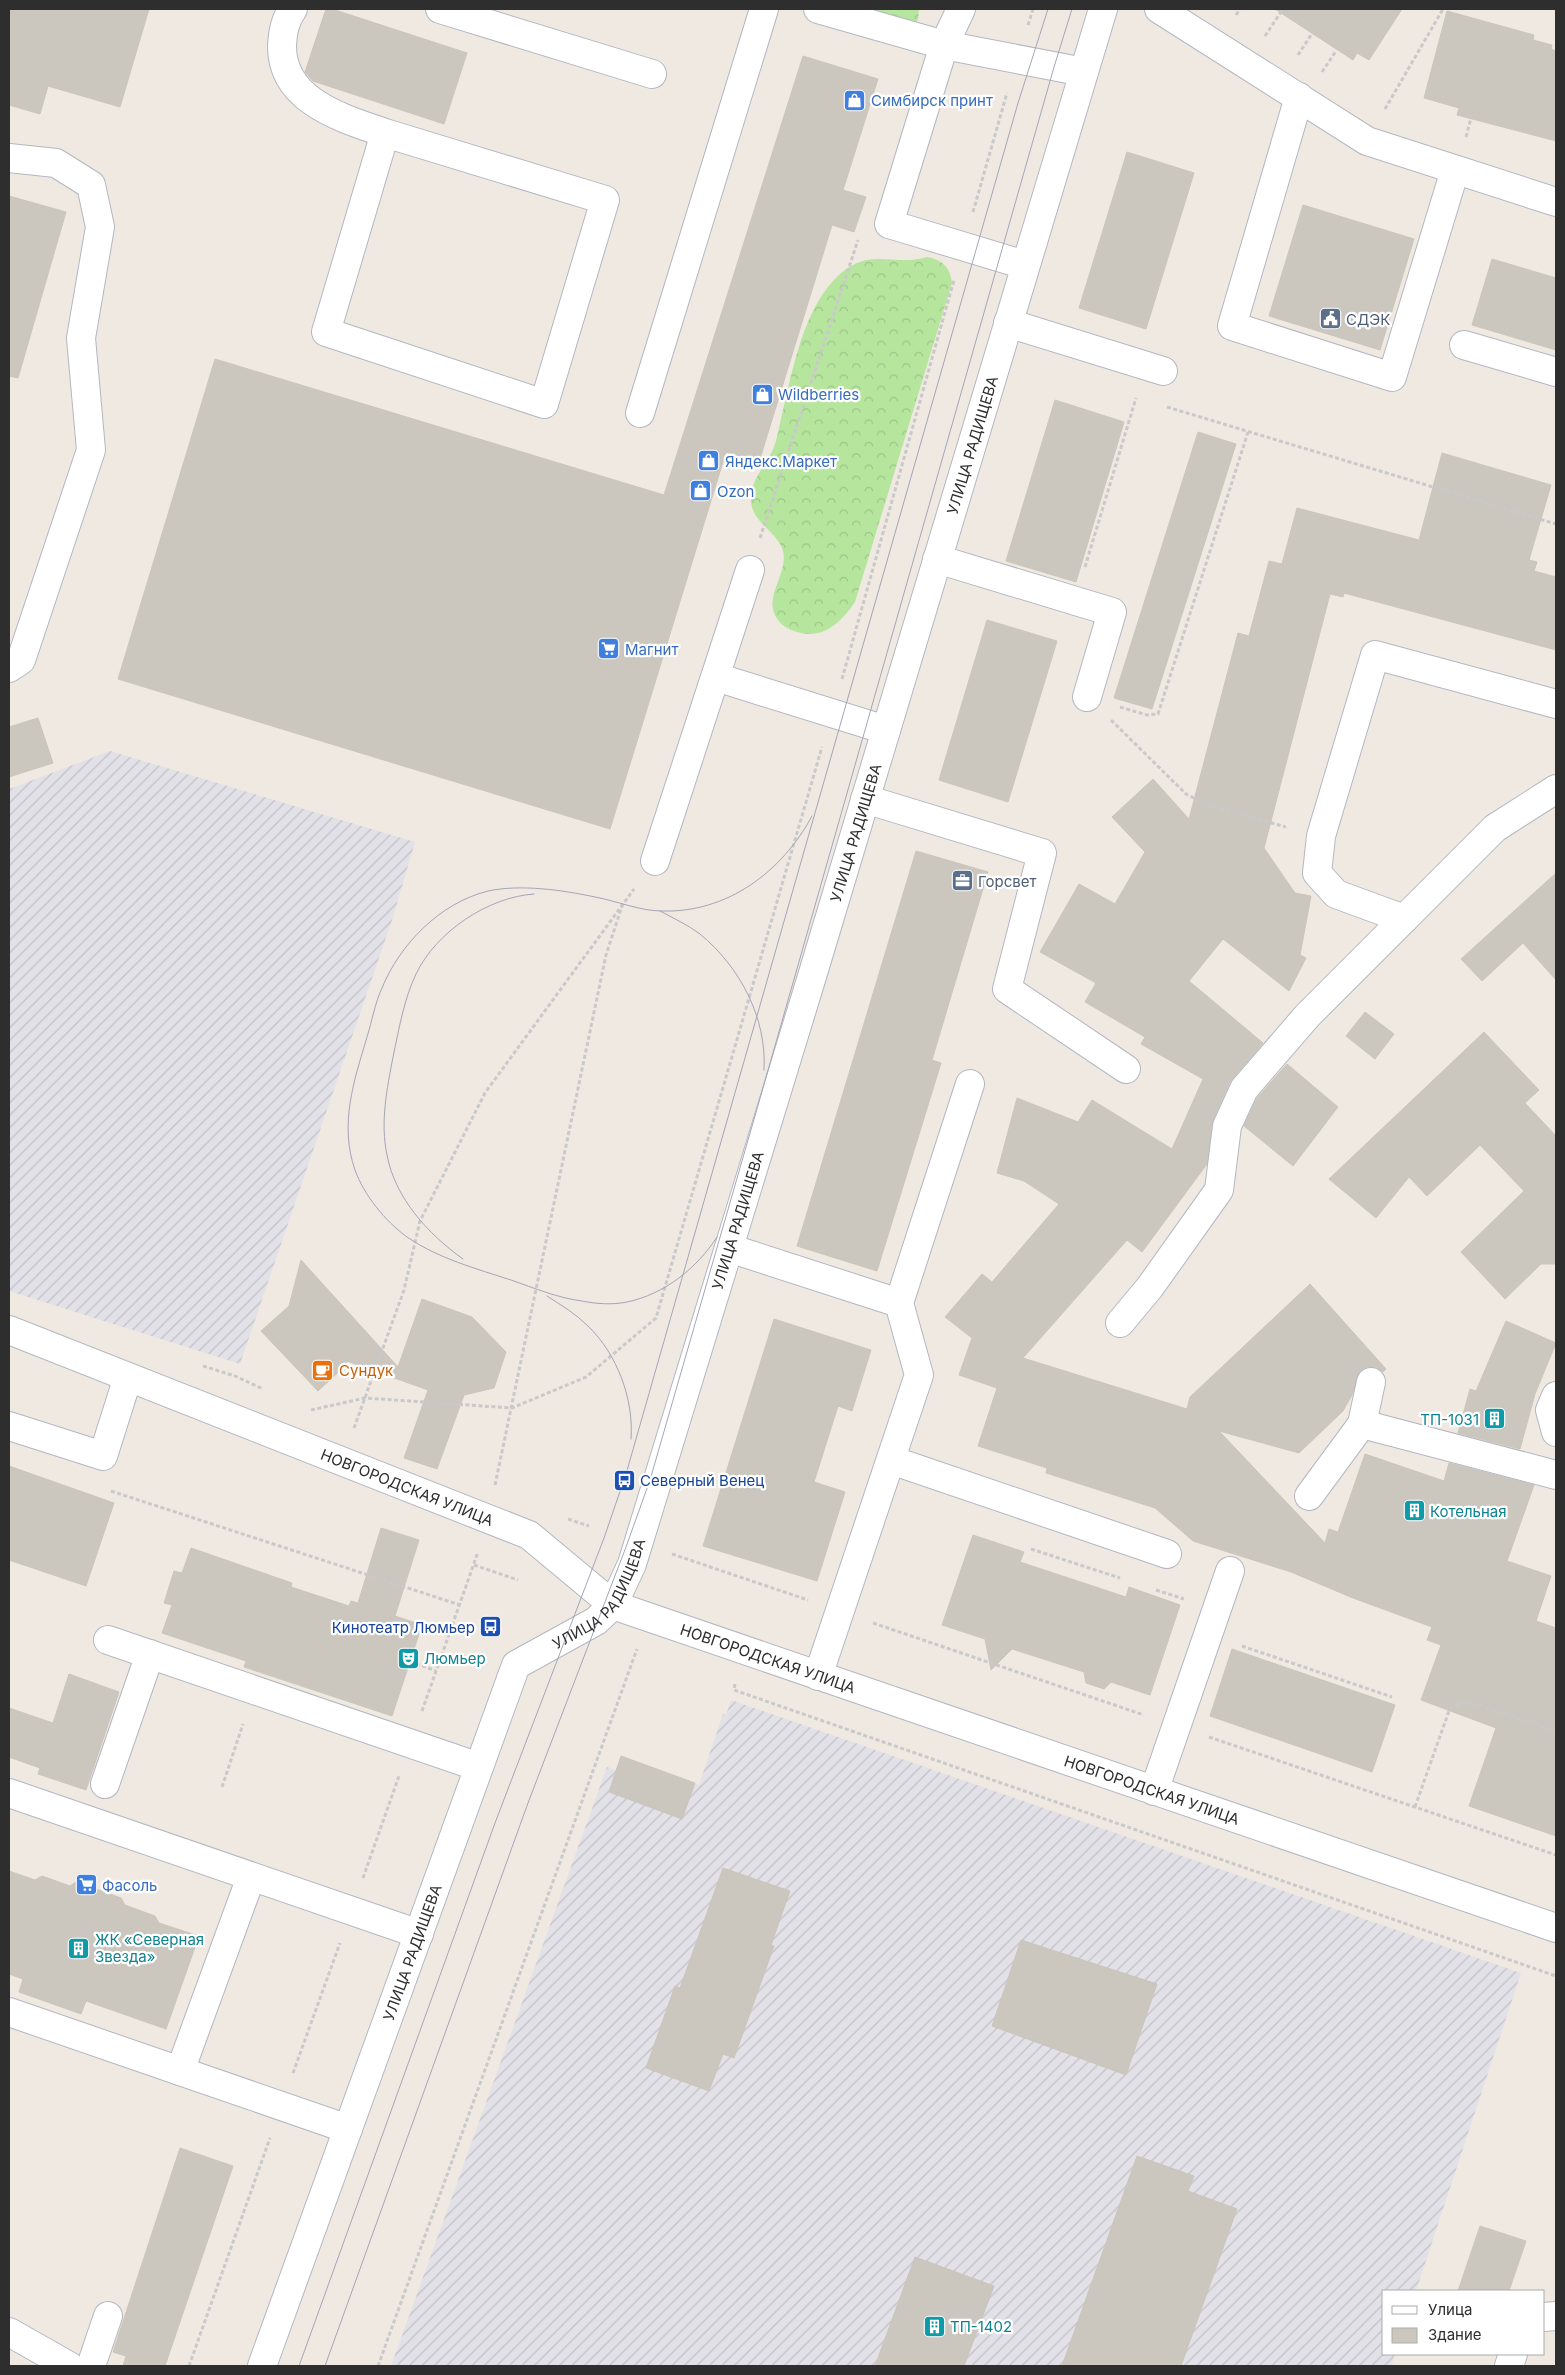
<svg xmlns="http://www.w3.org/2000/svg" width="1565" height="2375" font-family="Inter,sans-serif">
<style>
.industrial{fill:url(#industrial-furrows)}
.forest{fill:url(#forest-crowns)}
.building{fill:#cbc7bf;stroke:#cbc5ba}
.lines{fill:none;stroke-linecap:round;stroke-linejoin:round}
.minor-casing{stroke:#b4b7c1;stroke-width:30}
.path{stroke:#c9c9c9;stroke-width:3;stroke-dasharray:4 2.5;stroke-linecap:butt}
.minor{stroke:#fff;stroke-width:28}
.tram{stroke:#a3a6b8;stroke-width:1}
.labels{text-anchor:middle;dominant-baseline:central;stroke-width:4.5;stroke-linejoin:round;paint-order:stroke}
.shop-label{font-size:15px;fill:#366cbe;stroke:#fff;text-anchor:start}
.service-label{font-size:15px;fill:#4e5e75;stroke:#fff;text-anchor:start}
.street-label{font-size:15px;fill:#2e2e2e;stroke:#fff}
.food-label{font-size:15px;fill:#c56008;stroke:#fff;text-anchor:start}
.culture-label{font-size:15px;fill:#0d838f;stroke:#fff;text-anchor:start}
.transit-label{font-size:15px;fill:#164399;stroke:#fff;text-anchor:start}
</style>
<defs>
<pattern id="industrial-furrows" width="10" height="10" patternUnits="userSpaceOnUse" patternTransform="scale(1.25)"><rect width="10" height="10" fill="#e3e1e8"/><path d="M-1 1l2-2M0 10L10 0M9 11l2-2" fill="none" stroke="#c3c1c7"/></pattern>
<pattern id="forest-crowns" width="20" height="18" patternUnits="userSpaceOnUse" patternTransform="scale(1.25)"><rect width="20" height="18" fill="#b6e59e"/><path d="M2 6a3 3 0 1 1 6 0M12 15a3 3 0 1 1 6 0" fill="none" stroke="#9dc588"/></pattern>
</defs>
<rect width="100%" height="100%" fill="#efe9e1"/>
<!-- industrial -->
<g class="industrial">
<path d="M110,751L415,842L393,917L240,1364L9,1291V789Z"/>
<path d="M731,1700L1521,1973L1416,2291H1384V2354H1395L1391,2366H391L607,1767L616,1770L621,1756L699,1785L723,1714L726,1715Z"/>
</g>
<!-- forest -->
<g class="forest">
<path d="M833,9H919L918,19L916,23Z"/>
<path d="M927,257C943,260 950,267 952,283L855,602C841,622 824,640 797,632C788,629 781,626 776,617C763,595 791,571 782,548C774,529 750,521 751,498C751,479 767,464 774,447C778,436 780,422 783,410C794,365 804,306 841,273C872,247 893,267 927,257Z"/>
</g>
<!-- building -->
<g class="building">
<path d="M9,9H149L120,107L48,86L40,114L9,105Z"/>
<path d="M326,9H332L467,53L444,124L313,81L305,72Z"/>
<path d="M1275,9H1402L1369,60L1357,53L1353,60Z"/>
<path d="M1447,11L1534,35L1533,40L1552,45L1551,49L1556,51V141L1457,115L1459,108L1424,98Z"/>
<path d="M803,56L878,79L843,190L866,197L854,232L832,225L759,462L726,452L610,829L118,679L215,359L664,495Z"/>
<path d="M1127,152L1194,173L1146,329L1079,308Z"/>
<path d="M9,196L66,212L18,378L9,376Z"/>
<path d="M1303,205L1414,239L1380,350L1269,316Z"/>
<path d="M1492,259L1556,278V350L1472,325Z"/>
<path d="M1055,400L1124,422L1076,582L1006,561Z"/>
<path d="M1198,432L1236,444L1152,709L1114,698Z"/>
<path d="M1442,453L1551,485L1529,560L1537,562L1534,571L1556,577V650L1344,593L1343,597L1330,594L1264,848L1295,893L1311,896L1300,955L1306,958L1289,991L1223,939L1189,981L1263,1043L1230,1082L1213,1120L1207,1164L1142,1252L1127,1240L1023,1358L1187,1409L1190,1397L1310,1284L1386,1369L1383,1372L1375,1367H1367L1360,1371L1352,1395L1343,1411L1299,1453L1219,1431L1325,1543L1329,1529L1338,1532L1365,1454L1444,1481L1449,1463L1534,1485L1507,1561L1551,1576L1536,1621L1556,1628V1836L1469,1806L1496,1728L1421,1700L1441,1645L1427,1640L1432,1627L1353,1598L1291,1572L1193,1541L1155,1508L1046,1473L1047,1468L978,1446L997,1388L959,1375L972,1338L945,1317L982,1274L992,1282L1059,1204L1024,1181L997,1173L1017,1098L1078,1122L1092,1100L1172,1149L1203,1079L1141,1044L1145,1037L1085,1002L1096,983L1040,952L1079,884L1115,904L1145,852L1112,817L1153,779L1189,819L1238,633L1249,636L1269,561L1282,564L1297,508L1419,540Z"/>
<path d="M987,620L1057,641L1008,802L939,780Z"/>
<path d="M38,718L53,763L9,777V727Z"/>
<path d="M916,851L988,872L932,1060L941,1063L877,1271L797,1246Z"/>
<path d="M1556,873V980L1523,943L1482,981L1461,959Z"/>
<path d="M1365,1012L1394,1034L1375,1059L1346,1036Z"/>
<path d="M1484,1032L1539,1090L1525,1103L1556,1136V1264H1541L1505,1299L1461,1252L1524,1191L1480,1145L1427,1196L1409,1177L1376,1218L1329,1179Z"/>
<path d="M1287,1064L1338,1107L1293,1166L1244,1126L1257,1098Z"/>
<path d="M301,1260L398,1367L422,1299L472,1317L506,1352L494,1388L464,1395L437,1469L404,1458L428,1390L347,1361L345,1366L318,1391L261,1331L289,1306Z"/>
<path d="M774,1319L871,1350L852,1411L838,1406L814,1482L845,1492L817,1581L703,1546Z"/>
<path d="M1506,1321L1556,1343L1535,1394L1520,1449L1458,1433L1470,1389L1476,1391Z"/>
<path d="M9,1466L114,1503L86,1586L9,1560Z"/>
<path d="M381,1528L419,1540L395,1616L422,1625L392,1716L244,1667L246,1661L162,1633L172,1605L164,1603L174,1571L182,1573L191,1548L292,1583L291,1587L349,1606L351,1601L358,1603Z"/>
<path d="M973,1535L1024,1552L1020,1562L1126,1597L1129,1587L1180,1605L1150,1695L1111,1682L1104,1689L1086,1683L1084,1672L1012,1649L991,1670L985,1639L942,1625Z"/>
<path d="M1232,1649L1395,1705L1372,1772L1210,1716Z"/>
<path d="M69,1674L119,1692L86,1790L38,1774L40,1768L9,1757V1708L53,1723Z"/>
<path d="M621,1756L695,1783L682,1819L609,1792Z"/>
<path d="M723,1868L790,1891L771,1945L774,1946L734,2058L723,2054L709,2091L646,2068L675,1986L680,1988Z"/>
<path d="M9,1871L35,1880L42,1876L70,1886L76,1882L121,1898L125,1905L155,1916L159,1923L199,1936L166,2029L86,2001L81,2014L19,1992L23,1979L9,1974Z"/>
<path d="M1021,1940L1157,1984L1126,2075L992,2026Z"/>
<path d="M180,2148L233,2166L165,2366H123L126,2356L113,2352Z"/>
<path d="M1137,2156L1194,2176L1188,2191L1237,2209L1181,2366H1062Z"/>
<path d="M1480,2226L1526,2241L1509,2291H1458Z"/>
<path d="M915,2257L994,2286L964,2366H875Z"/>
</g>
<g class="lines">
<defs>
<g id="minor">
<path d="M293,9C285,20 283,31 282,45C281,101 342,118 385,133L326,332L544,404L605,200L385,133"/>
<path d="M440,9L652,74"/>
<path d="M818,9L944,45L961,9"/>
<path d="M1159,9L1367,141L1556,202"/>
<path d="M1299,97L1232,326L1392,377L1455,170"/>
<path d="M9,158L56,163L91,185L100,227L81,338L91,450L21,660L9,668"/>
<path d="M1025,265L889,224L944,45L1084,72"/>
<path d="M1008,323L1163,371"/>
<path d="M1464,345L1556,372"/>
<path d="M640,413L764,9"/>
<path d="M937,559L1112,612L1087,697"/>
<path d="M716,677L886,730"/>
<path d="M865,799L1042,853L1007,989L1126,1069"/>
<path d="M655,861L750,570"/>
<path d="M1404,919L1336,894L1317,873L1321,836L1375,655L1556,704"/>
<path d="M729,1248L899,1303L970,1084"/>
<path d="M1120,1323L1150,1287L1219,1190L1227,1126L1244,1089L1307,1016L1495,828L1556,789"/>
<path id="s1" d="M9,1330L529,1535L613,1605L1556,1928"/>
<path d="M1556,1396L1550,1410L1556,1432"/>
<path d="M1362,1424L1371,1382"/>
<path d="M9,1426L103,1456L128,1377"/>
<path d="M891,1460L1167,1554"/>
<path d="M1309,1496L1362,1424L1556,1475"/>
<path d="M108,1640L479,1767"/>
<path d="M818,1676L919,1375L899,1303"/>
<path d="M105,1784L150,1654"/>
<path d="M1154,1791L1230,1571"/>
<path d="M9,1793L419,1934"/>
<path d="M9,2012L180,2071L251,1877"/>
<path d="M180,2071L348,2129"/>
<path d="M1544,2317L1556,2316"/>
<path d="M9,2332L69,2366"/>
<path d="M91,2366L108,2316"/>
<path id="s2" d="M262,2366L516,1665L596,1621L613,1605L632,1564L810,983L1103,9"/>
<path d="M1509,2366L1513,2354"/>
</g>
</defs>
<!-- minor casing -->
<use href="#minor" class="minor-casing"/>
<!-- path -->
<g class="path">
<path d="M1236,15L1240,9"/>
<path d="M1028,25L1033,9"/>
<path d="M1265,36L1283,9"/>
<path d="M1298,55L1311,35"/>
<path d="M1322,72L1336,51"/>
<path d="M1385,109L1443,9"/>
<path d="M1466,137L1471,118"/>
<path d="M973,212L1007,93"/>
<path d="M1167,407L1556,524"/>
<path d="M760,538L858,240"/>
<path d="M1085,567L1136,398"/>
<path d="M842,679L954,280"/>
<path d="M1120,707L1147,715L1158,714L1248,432"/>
<path d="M1111,720L1186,794L1207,805L1286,827"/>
<path d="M203,1366L235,1376L263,1389"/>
<path d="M311,1410L365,1398L512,1408L586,1377L656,1318L822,747"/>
<path d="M354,1428L404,1290L420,1221L485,1093L634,889"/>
<path d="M495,1485L606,955L623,903"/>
<path d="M111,1491L460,1605"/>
<path d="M568,1519L589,1526"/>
<path d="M1031,1549L1120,1578"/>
<path d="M672,1554L808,1600"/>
<path d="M474,1565L518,1580"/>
<path d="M1156,1590L1184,1599"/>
<path d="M873,1623L1144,1715"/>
<path d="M1242,1646L1392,1697"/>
<path d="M410,1661L436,1671"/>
<path d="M735,1684L734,1690L1556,1976"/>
<path d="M422,1711L478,1552"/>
<path d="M1209,1737L1556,1855"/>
<path d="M222,1787L243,1724"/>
<path d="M1415,1807L1450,1708L1466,1701L1556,1731"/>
<path d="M363,1878L399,1776"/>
<path d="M293,2073L340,1943"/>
<path d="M189,2366L270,2138"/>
<path d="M378,2366L637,1649"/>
</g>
<!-- minor -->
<use href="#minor" class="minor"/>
<!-- tram -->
<g class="tram">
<path d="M660,911C673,918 688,925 700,934C740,967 767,1018 764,1070"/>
<path d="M717,1237C697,1268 665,1294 627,1302C612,1305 597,1304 582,1301C558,1298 534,1288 511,1280C477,1269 437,1258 407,1237C385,1221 364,1195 355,1170C339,1124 354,1081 367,1037C372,1021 375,1003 382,988C400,944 440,903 488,891C521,884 562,890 595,897C617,901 640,911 662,911C727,913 782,872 812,816"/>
<path d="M463,1259C428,1234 395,1198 387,1155C380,1122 387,1089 393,1057C399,1029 404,999 416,974C436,932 488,897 534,894"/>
<path d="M547,1296C561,1305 576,1314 588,1326C617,1354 634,1399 631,1439"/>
<path d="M299,2366L495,1823L604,1538L626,1474L1018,103L1048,9"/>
<path d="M325,2366L528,1803L626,1547L650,1480L759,1102L1054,67L1072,9"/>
</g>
</g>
<!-- icons -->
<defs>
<symbol id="shop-square" viewBox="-11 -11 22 22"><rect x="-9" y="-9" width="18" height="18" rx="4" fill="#3f7fe0" stroke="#fff"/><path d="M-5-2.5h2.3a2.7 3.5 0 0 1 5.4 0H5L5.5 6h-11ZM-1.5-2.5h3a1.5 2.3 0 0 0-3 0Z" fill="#fff"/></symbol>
<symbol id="civic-square" viewBox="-11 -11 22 22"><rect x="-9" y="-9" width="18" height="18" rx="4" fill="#5c6f8a" stroke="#fff"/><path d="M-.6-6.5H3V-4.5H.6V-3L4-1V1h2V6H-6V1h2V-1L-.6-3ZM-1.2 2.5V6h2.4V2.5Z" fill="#fff"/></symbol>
<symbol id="supermarket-square" viewBox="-11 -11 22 22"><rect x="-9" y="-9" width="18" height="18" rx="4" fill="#3f7fe0" stroke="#fff"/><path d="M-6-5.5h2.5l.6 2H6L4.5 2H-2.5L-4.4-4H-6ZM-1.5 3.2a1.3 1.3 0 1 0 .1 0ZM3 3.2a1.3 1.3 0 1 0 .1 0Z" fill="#fff"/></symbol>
<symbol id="office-square" viewBox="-11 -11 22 22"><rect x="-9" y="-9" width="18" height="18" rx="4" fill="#5c6f8a" stroke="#fff"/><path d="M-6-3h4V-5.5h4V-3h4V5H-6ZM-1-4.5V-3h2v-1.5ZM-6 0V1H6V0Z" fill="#fff"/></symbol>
<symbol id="cafe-square" viewBox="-11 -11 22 22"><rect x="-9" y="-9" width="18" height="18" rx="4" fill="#e8710a" stroke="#fff"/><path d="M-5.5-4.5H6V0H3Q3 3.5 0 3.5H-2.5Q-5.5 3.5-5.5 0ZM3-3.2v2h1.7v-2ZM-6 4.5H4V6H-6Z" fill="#fff"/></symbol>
<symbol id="building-square" viewBox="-11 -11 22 22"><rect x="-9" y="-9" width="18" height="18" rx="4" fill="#0f9aa8" stroke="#fff"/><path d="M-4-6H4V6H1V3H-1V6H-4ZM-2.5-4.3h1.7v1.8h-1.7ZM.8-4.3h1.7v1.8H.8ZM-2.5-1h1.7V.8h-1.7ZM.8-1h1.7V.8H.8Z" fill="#fff"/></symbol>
<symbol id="bus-square" viewBox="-11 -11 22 22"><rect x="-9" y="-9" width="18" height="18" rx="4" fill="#1a4fb4" stroke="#fff"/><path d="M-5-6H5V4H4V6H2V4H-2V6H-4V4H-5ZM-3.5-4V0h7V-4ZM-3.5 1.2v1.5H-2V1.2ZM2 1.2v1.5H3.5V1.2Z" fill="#fff"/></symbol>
<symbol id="theatre-square" viewBox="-11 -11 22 22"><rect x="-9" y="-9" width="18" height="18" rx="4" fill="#0f9aa8" stroke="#fff"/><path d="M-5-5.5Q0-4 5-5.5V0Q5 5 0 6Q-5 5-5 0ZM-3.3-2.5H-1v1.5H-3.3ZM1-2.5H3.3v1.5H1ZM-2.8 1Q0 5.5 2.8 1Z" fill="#fff"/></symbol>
</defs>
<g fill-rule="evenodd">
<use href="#shop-square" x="842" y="88" width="25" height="25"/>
<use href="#civic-square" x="1318" y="306" width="25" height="25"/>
<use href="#shop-square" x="750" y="382" width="25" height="25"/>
<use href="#shop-square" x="696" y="448" width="25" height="25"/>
<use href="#shop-square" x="688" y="478" width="25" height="25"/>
<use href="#supermarket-square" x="596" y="636" width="25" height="25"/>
<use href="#office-square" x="950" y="868" width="25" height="25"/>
<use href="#cafe-square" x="310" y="1358" width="25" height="25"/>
<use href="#building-square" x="1482" y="1406" width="25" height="25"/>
<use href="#bus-square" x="612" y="1468" width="25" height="25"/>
<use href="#building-square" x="1402" y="1498" width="25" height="25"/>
<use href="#bus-square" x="478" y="1614" width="25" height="25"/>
<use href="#theatre-square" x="396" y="1646" width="25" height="25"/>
<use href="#supermarket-square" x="74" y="1872" width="25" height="25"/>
<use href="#building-square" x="66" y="1936" width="25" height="25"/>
<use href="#building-square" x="922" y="2314" width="25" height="25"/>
</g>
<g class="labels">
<!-- shop labels -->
<g class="shop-label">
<text x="871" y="100">Симбирск принт</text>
<text x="778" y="394">Wildberries</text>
<text x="725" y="461">Яндекс.Маркет</text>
<text x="717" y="491">Ozon</text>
<text x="625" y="649">Магнит</text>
<text x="102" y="1885">Фасоль</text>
</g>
<!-- service labels -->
<g class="service-label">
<text x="1346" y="319">СДЭК</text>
<text x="978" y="881">Горсвет</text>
</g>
<!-- street labels -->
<g class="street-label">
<text stroke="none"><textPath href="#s2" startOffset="2075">УЛИЦА РАДИЩЕВА</textPath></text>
<text stroke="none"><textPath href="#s2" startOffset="1670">УЛИЦА РАДИЩЕВА</textPath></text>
<text stroke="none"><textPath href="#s2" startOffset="1265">УЛИЦА РАДИЩЕВА</textPath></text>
<text stroke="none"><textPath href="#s1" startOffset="428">НОВГОРОДСКАЯ УЛИЦА</textPath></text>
<text stroke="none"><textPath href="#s2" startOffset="860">УЛИЦА РАДИЩЕВА</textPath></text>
<text stroke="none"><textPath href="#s1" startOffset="832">НОВГОРОДСКАЯ УЛИЦА</textPath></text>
<text stroke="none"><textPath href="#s1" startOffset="1238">НОВГОРОДСКАЯ УЛИЦА</textPath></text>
<text stroke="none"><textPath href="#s2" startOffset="440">УЛИЦА РАДИЩЕВА</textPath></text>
</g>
<!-- food labels -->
<g class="food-label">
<text x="339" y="1370">Сундук</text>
</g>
<!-- culture labels -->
<g class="culture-label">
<text x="1479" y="1419" text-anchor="end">ТП-1031</text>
<text x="1430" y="1511">Котельная</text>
<text x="424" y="1658">Люмьер</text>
<text x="95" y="1939">ЖК «Северная<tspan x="95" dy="17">Звезда»</tspan></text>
<text x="950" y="2326">ТП-1402</text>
</g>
<!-- transit labels -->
<g class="transit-label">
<text x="640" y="1480">Северный Венец</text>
<text x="475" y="1627" text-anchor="end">Кинотеатр Люмьер</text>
</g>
</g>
<!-- border -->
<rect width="1565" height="2375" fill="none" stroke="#2e2e2e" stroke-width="20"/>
<!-- legend -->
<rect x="1382" y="2290" width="162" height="65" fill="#ffffff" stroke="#ababab"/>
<rect x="1392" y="2306" width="25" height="8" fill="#ffffff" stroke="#ababab"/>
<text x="1428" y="2315" font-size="15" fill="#2e2e2e">Улица</text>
<rect x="1392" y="2328" width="25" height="15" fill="#cbc7bf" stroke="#ababab"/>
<text x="1428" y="2340" font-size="15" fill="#2e2e2e">Здание</text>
</svg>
